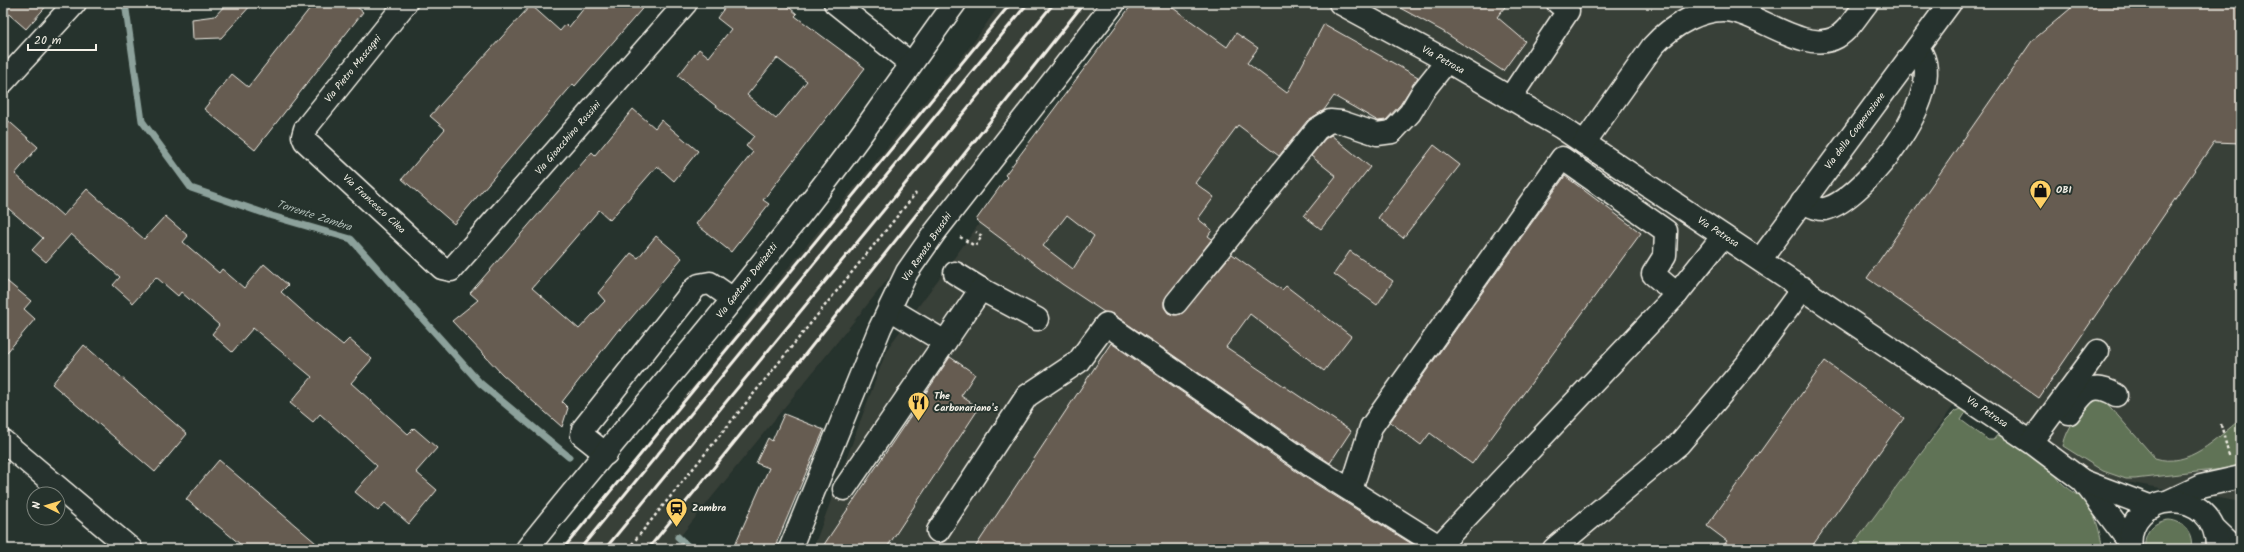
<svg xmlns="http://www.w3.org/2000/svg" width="2244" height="552" font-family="Kalam,sans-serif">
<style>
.built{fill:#393f38}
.green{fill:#607356;stroke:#aab29f}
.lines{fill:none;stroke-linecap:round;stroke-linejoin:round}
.stream{stroke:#8ca19b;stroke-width:7}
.building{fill:#665b51;stroke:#f4f1e8;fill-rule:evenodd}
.minor-casing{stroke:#f4f1e8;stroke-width:25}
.path{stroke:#f4f1e8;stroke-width:2.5;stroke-dasharray:3 3;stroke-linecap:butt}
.minor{stroke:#26332d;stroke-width:22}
.rail{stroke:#f4f1e8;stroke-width:3}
.labels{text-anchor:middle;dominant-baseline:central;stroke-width:4;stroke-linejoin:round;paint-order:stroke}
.street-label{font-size:10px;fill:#f4f1e8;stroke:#26332d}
.poi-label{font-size:10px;font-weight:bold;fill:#f4f1e8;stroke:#26332d;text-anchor:start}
.water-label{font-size:11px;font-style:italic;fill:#aebbb5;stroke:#26332d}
</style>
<rect width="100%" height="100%" fill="#26332d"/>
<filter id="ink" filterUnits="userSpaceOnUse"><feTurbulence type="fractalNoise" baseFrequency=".025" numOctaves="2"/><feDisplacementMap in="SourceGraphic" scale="8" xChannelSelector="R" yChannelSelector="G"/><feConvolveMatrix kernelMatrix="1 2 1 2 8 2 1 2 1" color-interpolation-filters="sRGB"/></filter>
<g filter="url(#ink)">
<!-- built -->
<g class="built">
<path d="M1001,3H1103L930,227L670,549H563L765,296L973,43Z"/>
<path d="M1142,3H2241V502L2092,476L1966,388L1852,549H813L887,349Z"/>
</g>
<!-- green -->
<g class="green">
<path d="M2094,398L2104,400L2155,458C2189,469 2216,438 2241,419V467L2135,479H2126L2103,471L2063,446C2067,426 2080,412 2094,398Z"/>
<path d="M1963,408L1968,409L1961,420L1988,440H1993L2000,432L2056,472C2055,482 2075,492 2082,498C2096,511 2099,530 2103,549H1850L1946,420L1955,411Z"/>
<path d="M2169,520C2184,521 2194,534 2191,549H2145C2143,533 2153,521 2169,520Z"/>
</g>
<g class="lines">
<!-- stream -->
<g class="stream">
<path d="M125,3L142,121L191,188L272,216L351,239L480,383L569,457"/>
<path d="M678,537L691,549"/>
</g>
</g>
<!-- building -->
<g class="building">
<path d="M3,3H49L26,29L3,9Z"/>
<path d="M227,3H253L221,38L193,39L192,19L215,16Z"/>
<path d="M314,3H352L363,12L255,150L204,109L232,74L248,87Z"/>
<path d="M588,3H647L575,86L573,84L454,224L402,179L445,129L430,116L531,5L560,31L566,24L569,27Z"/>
<path d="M728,3H784L797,14L795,16L865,68L763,200L769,204L731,252L696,224L753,152L746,146L754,136L678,76L699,49L709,57L731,29L717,18ZM777,58L807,81L776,119L747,95Z"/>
<path d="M1133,3H1166L1227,47L1236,33L1258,48L1247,63L1287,93L1324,24L1418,77L1400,105L1386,120L1378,121L1334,96L1324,110L1307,121L1279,156L1238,125L1195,183L1214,197L1198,219L1212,230L1208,236L1212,239L1164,301V307L1168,313L1174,315L1181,314L1232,254L1282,290L1286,286L1351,336L1324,371L1250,314L1226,347L1351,431L1330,463L1113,314L1104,312L1062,284L976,220L1007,177L1005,175ZM1067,215L1094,236L1073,269L1043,246Z"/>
<path d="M1391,3H1508L1497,17L1525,41L1503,71L1444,32Z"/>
<path d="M2077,3H2241V143L2214,142L2039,398L1867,278L2032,41Z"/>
<path d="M633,109L655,128L661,120L698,151L674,181L657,166L610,220L599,210L532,288L579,329L605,301L598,293L631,253L638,258L656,236L682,258L621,330L619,329L562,402L568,408L562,427L502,374L452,321L478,300L470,293L592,152L595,155Z"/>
<path d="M3,116L38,147L15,174L63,216L87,189L144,239L165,216L188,236L183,242L219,273L222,269L244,288L264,264L288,285L281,292L318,325L343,345L349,339L372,359L351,383L408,434L414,428L437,448L416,472L437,490L409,524L385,503L378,511L355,492L377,466L320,414L313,422L290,403L312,377L253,328L232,352L212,334L219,325L181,292L178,296L156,277L133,303L113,285L120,277L71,234L46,262L32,250L43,238L3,204Z"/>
<path d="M1331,135L1370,167L1321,229L1304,216L1336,176L1311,156L1325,139Z"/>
<path d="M1434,145L1460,165L1403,238L1378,218Z"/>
<path d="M1565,176L1641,233L1472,464L1430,433L1421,445L1390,422Z"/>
<path d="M1350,251L1393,281L1377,305L1334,274Z"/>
<path d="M3,278L31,301L24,309L35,319L3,357Z"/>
<path d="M1111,343L1303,476L1420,549H974Z"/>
<path d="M84,345L187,434L155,472L52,384Z"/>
<path d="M950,357L975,374L961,396L979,408L886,549H821Z"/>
<path d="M1825,361L1904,418L1810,549H1721L1727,541L1707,526Z"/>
<path d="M784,414L824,430L774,549H733L769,468L756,463L768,438L772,441Z"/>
<path d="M219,460L323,549H246L186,499Z"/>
</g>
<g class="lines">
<defs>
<g id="minor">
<path d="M406,3L305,129L303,136L305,141L442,268L451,270L686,3"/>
<path d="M835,3L910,63"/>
<path d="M1340,3L1447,61L1562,128L2031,442L2083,481L2130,543"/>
<path d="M3,82L75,3"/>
<path d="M1510,98L1568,11L1558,3"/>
<path d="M1584,143L1653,46C1671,26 1705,5 1733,11C1763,17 1807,54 1837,37C1849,30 1858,14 1867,3"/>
<path d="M1802,202C1809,205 1818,210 1825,209C1866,199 1954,84 1917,48"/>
<path d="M1760,260L1950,3"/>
<path d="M955,273L981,289"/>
<path d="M1176,303L1317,129L1330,121L1341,122L1377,134L1392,132L1410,113L1423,91L1447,61"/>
<path d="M945,342L981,289L1037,319"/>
<path d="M2069,413C2083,393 2091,380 2116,395"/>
<path d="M3,441L131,549"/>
<path d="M2031,442L2098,351"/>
<path d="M606,454L582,435L583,429L694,289L699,285L710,283L733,299"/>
<path d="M2083,481L2152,507"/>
<path d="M844,489L945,342L890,309"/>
<path d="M1351,490L1371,427L1562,158L1666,231L1665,255L1653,274L1677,294"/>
<path d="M2169,501L2201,486L2241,477"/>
<path d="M2214,528L2236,549"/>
<path d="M938,531L1027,396L1078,362L1106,324L1310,465L1439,546L1677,294L1723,236"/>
<path d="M527,549C602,454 682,364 757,269C800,216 843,161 882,105C907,71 930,37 955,3"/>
<path d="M790,549L880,328L907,272L935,232L1114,3"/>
<path d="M1554,549L1679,444L1747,364L1803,288"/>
<path d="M2131,549C2123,489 2218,482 2217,549"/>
</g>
</defs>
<!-- minor casing -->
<use href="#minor" class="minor-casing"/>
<!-- path -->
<g class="path">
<path d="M960,237L975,246L982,236L976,232"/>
<path d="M2221,424L2229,456"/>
<path d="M628,549L916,193"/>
</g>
<!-- minor -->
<use href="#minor" class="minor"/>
<!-- rail -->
<g class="rail">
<path d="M563,549L1011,3"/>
<path d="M580,549L1028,3"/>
<path d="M605,549L1054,3"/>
<path d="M648,549L788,376L1084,3"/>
</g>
</g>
</g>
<!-- icons -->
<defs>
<symbol id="shop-pin" viewBox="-11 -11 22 30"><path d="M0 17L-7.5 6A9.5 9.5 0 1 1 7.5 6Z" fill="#ffd166" stroke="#26332d"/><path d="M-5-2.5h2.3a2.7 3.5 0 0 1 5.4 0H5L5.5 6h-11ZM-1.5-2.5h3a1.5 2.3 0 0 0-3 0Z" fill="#111"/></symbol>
<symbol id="restaurant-pin" viewBox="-11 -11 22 30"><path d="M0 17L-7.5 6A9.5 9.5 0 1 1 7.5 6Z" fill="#ffd166" stroke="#26332d"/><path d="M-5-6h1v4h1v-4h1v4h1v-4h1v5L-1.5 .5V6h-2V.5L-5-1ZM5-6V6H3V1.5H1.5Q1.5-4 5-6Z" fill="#111"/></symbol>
<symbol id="station-pin" viewBox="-11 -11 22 30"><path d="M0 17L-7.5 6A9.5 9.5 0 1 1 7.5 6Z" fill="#ffd166" stroke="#26332d"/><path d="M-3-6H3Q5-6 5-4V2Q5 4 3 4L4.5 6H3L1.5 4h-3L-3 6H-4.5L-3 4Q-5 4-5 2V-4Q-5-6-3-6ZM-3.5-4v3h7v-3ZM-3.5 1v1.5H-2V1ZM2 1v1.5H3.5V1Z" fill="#111"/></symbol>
</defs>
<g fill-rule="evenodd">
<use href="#shop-pin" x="2028" y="178" width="25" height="34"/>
<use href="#restaurant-pin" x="906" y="390" width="25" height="34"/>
<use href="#station-pin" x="664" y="496" width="25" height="34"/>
</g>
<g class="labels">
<!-- street labels -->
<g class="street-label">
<text transform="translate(1443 60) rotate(29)">Via Petrosa</text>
<text transform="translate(353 69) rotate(-51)">Via Pietro Mascagni</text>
<text transform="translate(1855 131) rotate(-53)">Via della Cooperazione</text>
<text transform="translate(568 138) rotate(-49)">Via Gioacchino Rossini</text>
<text transform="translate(374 204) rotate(43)">Via Francesco Cilea</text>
<text transform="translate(1718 232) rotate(33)">Via Petrosa</text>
<text transform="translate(927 247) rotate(-56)">Via Renato Bruschi</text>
<text transform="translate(747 281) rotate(-52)">Via Gaetano Donizetti</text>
<text transform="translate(1987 412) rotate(34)">Via Petrosa</text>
</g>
<!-- poi labels -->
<g class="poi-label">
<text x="2056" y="190">OBI</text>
<text x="934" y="396">The<tspan x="934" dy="12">Carbonariano's</tspan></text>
<text x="692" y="508">Zambra</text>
</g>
<!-- water labels -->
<g class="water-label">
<text transform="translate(314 216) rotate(18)">Torrente Zambra</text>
</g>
</g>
<!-- margin -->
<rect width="2244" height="552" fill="none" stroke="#26332d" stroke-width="16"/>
<rect x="8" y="8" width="2228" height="536" fill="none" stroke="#f4f1e8" stroke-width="1.5" filter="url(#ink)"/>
<!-- north arrow -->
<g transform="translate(46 506) rotate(275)"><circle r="19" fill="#26332d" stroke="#787f78"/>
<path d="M0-3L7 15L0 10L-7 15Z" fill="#ffd166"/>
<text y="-6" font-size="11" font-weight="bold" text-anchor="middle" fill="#f4f1e8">N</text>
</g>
<!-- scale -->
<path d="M28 44v6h68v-6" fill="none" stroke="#f4f1e8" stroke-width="2"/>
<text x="34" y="44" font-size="12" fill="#f4f1e8" stroke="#26332d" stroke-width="3" paint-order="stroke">20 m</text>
</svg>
